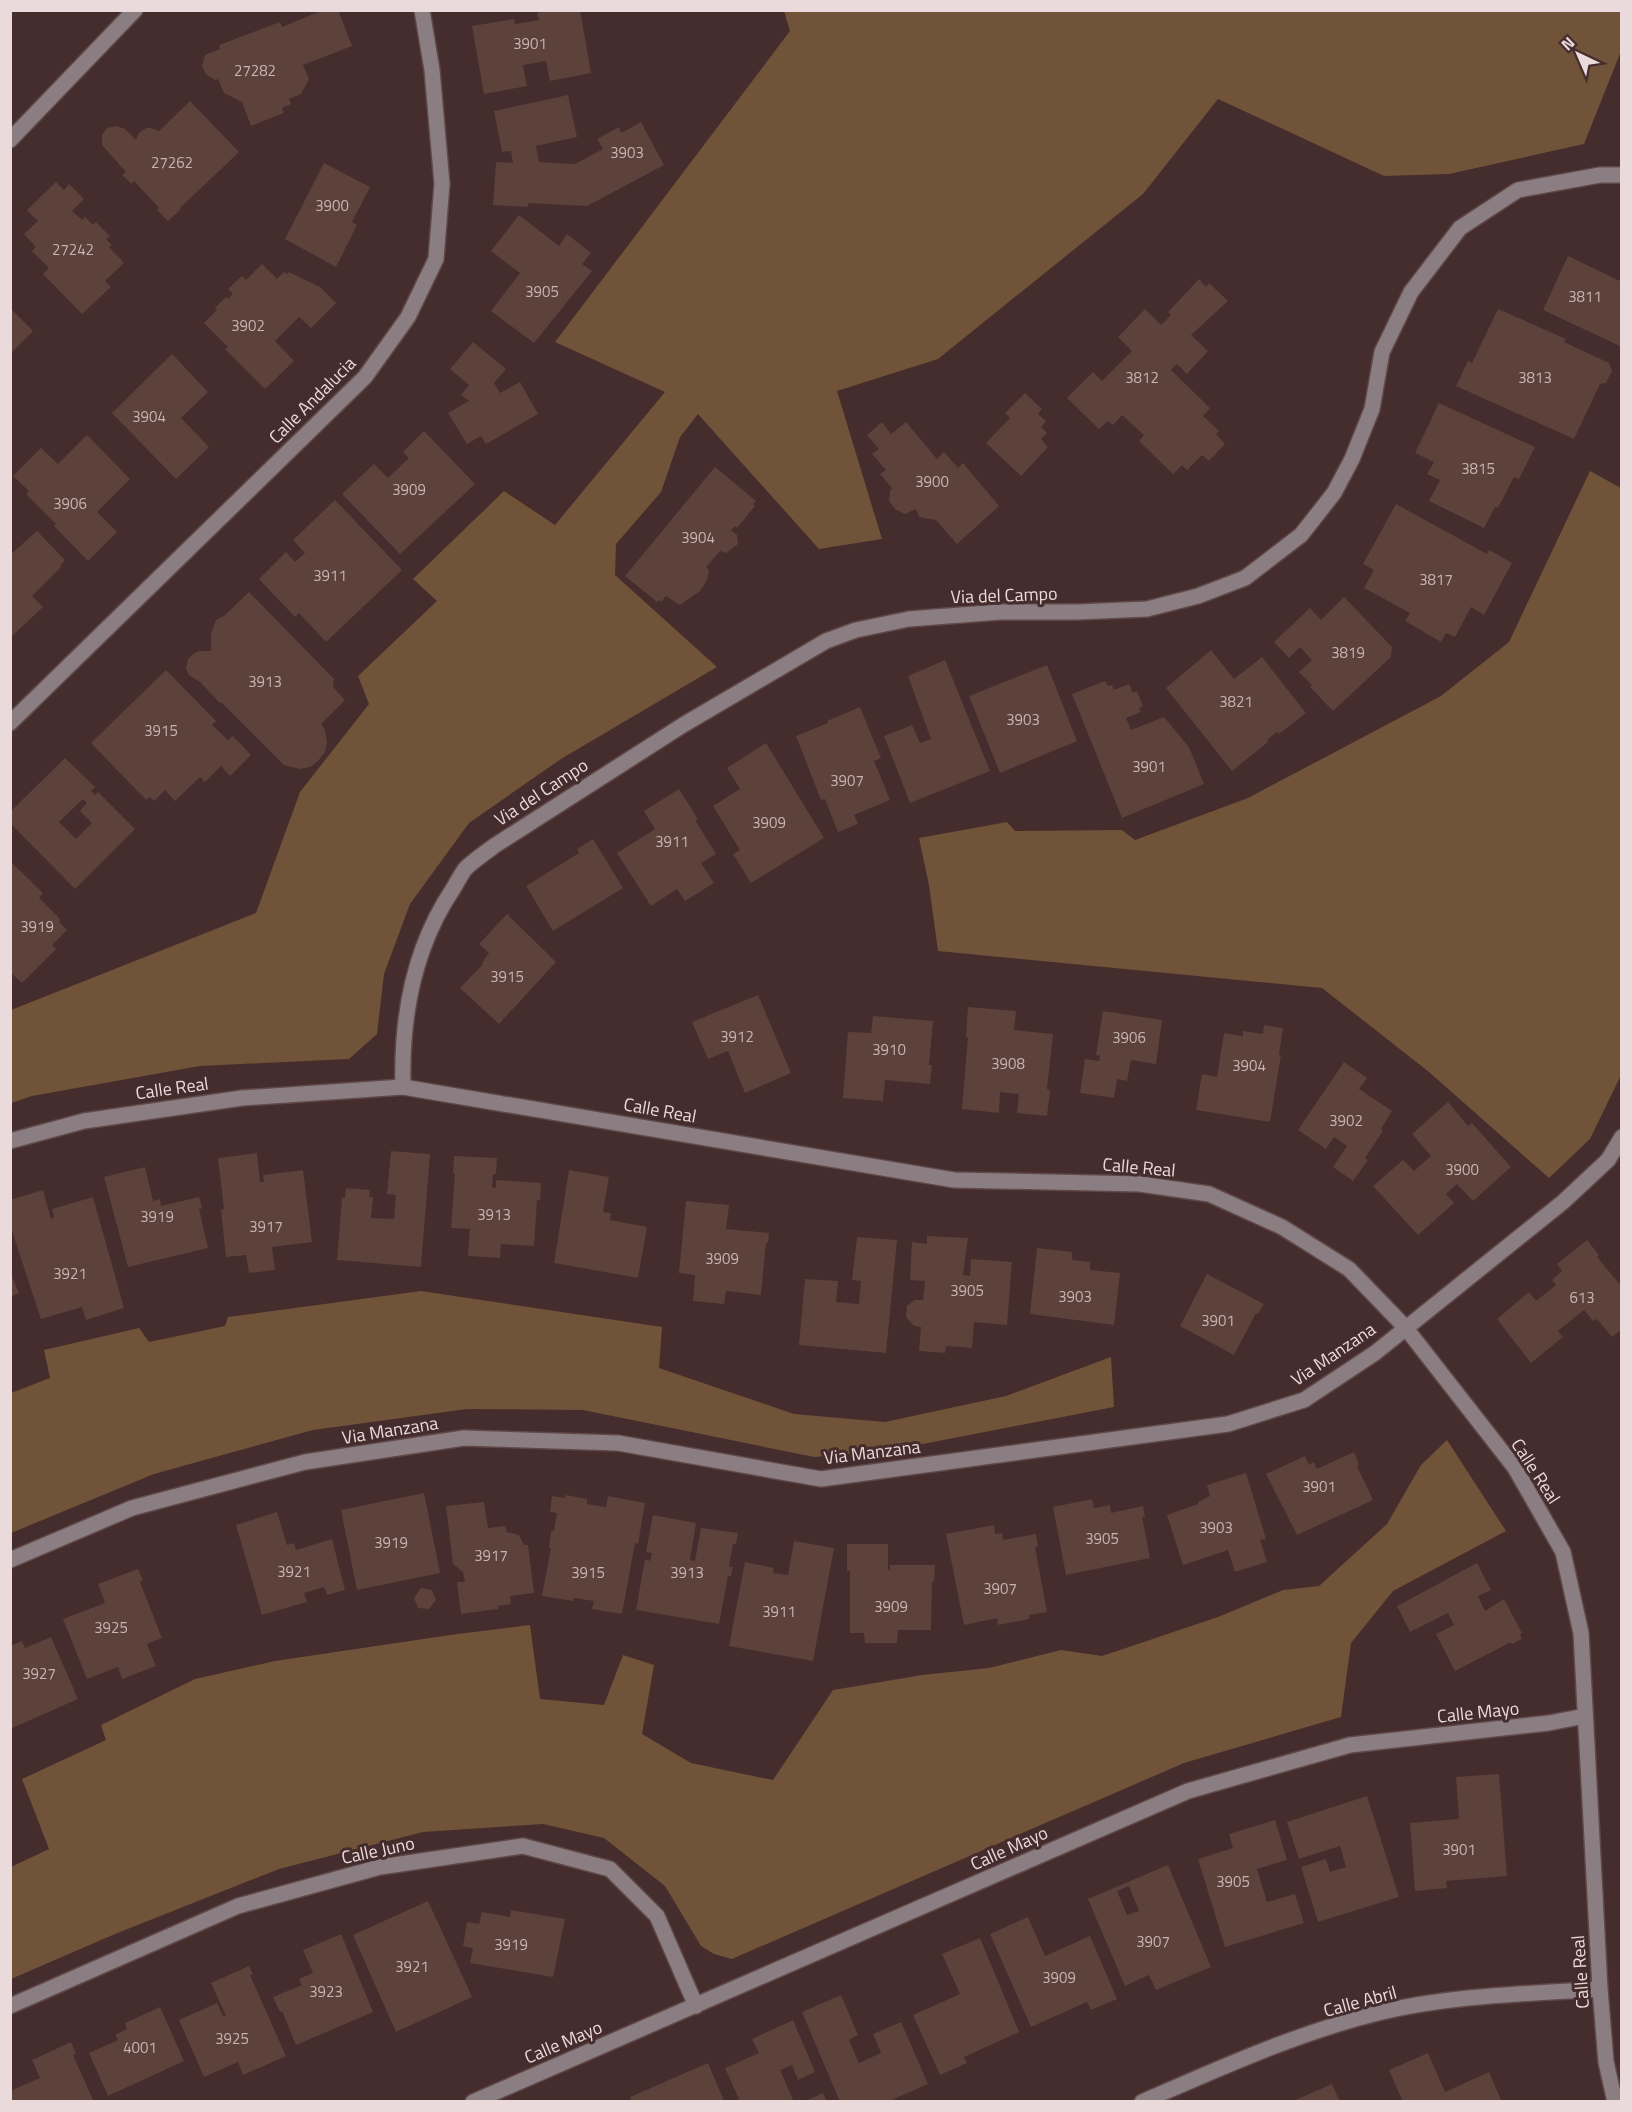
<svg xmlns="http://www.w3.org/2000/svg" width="1632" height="2112" font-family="'Titillium Web',sans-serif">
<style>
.green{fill:#705339}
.building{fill:#5c423a;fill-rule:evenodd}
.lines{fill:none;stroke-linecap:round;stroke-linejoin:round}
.minor-casing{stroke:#604849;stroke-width:18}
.minor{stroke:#8a7e83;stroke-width:15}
.labels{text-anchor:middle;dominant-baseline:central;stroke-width:6;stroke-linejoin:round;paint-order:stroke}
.number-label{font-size:15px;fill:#c7b4b3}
.street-label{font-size:18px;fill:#ebdadb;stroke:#452c2d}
</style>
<rect width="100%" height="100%" fill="#452c2d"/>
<!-- green -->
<g class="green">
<path d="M784,11L1621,10V51L1584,144L1449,174L1384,176L1218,99L1143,194L938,359L837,391L882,539L819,549L698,414L680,437L661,492L616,544L615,575L717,667L561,759L469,823L410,904L384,974L377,1034L349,1059L200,1066L32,1096L11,1103V1010L256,913L300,792L369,704L358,676L437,601L413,579L504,491L555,525L665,392L555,342L790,31Z"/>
<path d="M1590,471L1621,488V1075L1590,1139L1549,1178L1429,1072L1322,988L938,951L929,885L919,838L1007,822L1015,831L1122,830L1135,840L1248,798L1441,696L1509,642Z"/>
<path d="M421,1291L662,1327L659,1368L794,1414L885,1422L1006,1396L1111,1357L1114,1407L887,1451L814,1457L583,1410L467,1409L313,1430L154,1474L11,1533V1393L50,1378L44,1350L139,1328L149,1342L225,1326L228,1317Z"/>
<path d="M1447,1440L1506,1531L1393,1591L1351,1643L1341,1717L1184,1763L732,1959L714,1954L701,1946L665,1886L604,1838L543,1824L423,1832L279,1869L115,1934L11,1979V1867L49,1849L22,1779L106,1740L101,1725L195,1679L275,1661L450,1635L530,1625L540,1699L604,1705L623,1655L654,1665L642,1734L691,1763L773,1780L833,1690L922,1675L989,1668L1061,1650L1102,1656L1218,1617L1283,1590L1319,1586L1387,1524L1421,1465Z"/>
</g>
<!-- building -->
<g class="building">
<path d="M323,10H338L352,46L303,65L309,79L301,94L289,99L291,104L282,108L284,113L251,126L242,102L224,93L218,79L215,80L206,74L202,66L205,55L220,49L219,45L280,22L282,27Z"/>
<path d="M551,10H580L591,73L550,81L546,61L523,65L527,86L484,94L472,26L514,19L515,24L539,20L537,13Z"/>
<path d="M568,95L577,137L536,146L539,162L575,164L603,149L597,139L619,127L621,133L641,122L664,165L587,206L528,203V207L493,205L496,162L513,163L511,151L502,152L494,111Z"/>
<path d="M190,101L239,152L180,208L181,209L168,221L157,210L159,208L134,181L132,184L122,175L126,172L102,145V135L107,128L116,126L125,129L136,140L139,133L146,128H151L159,131Z"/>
<path d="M324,163L370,187L352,222L357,225L336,267L285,239Z"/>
<path d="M56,182L64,190L69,184L84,199L72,211L82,220L85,217L93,225L96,222L110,236L106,239L112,245L109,247L124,263L105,281L111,287L82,314L43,274L49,268L32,251L36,247L24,234L38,221L27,210Z"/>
<path d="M519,215L559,246L567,234L591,253L582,264L592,271L534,343L491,311L520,273L491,251Z"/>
<path d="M1568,256L1622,282V347L1543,310Z"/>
<path d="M262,264L277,279L284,272L287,274L289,272L320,287L336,303L311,328L299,317L275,341L294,361L265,389L225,349L228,347L204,323L217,310L215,308L226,297L228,299L233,294L228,289L242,276L246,280Z"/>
<path d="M1199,279L1206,287L1209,283L1228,301L1191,335L1208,351L1187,374L1177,364L1171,370L1210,408L1203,416L1219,431L1216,434L1225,444L1209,461L1202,455L1187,470L1182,465L1173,474L1139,441L1144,435L1122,415L1113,425L1108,421L1099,429L1067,398L1093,372L1102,381L1132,351L1118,337L1145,309L1161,325L1171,315L1168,312Z"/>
<path d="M10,308L33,331L10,354Z"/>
<path d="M1498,309L1566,339L1564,342L1609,363L1612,371L1606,383L1600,384L1574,439L1456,386L1468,361L1472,363Z"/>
<path d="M473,342L506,369L494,383L500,393L520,382L538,414L486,444L481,436L467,444L448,413L469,401L461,395L469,385L450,369Z"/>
<path d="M172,354L208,392L181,418L209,447L176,479L112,413Z"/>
<path d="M1025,393L1042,409L1038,414L1046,421L1041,427L1047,433L1041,439L1048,447L1021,476L986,443L1010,418L1005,413Z"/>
<path d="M1439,403L1535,447L1519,479L1514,477L1498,508L1495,507L1484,528L1429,501L1440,480L1427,474L1434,462L1415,453Z"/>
<path d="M882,422L891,434L906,422L937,459L944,452L958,468L963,463L999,506L957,544L936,520L919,517L916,509L905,514L895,509L889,501L890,491L892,488L880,474L886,470L872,454L879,449L867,435Z"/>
<path d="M424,431L475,484L400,554L342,494L374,464L388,478L409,458L403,452Z"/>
<path d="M87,435L130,479L97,512L117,532L88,561L54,526L56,524L26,494L29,491L13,476L41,448L58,464Z"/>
<path d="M715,467L756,501L753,504L755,506L737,528L735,526L731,530L737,535L738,544L726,553L720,551L706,567L709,570L707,580L700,591L680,605L666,596L661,602L659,600L657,602L625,576Z"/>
<path d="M335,500L402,570L326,642L299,613L295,617L259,579L286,552L295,562L305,553L293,540Z"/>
<path d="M1396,504L1487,554L1489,550L1512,563L1484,615L1471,607L1455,637L1446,633L1441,642L1405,621L1410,613L1364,588L1374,570L1363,564Z"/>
<path d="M37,531L65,560L60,566L61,567L32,596L43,607L10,638V555Z"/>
<path d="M249,592L334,679L333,687L345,700L321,724L325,730L327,742L325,752L318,761L310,767L300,769L284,765L221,702L220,703L200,682L189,675L186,668L188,659L193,654L199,651H211V633L216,620L224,616Z"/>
<path d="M1344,597L1392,647L1391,657L1333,711L1310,687L1312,685L1299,672L1312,660L1300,647L1289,658L1274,642L1310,608L1321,620Z"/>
<path d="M1211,650L1234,679L1262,657L1306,713L1279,734L1277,732L1267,740L1268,742L1232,771L1166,688Z"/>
<path d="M945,660L990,771L910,803L884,736L912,725L920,743L931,739L908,676Z"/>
<path d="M1047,665L1077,741L1000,773L969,696Z"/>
<path d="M166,670L216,721L212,725L228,740L233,736L251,755L230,776L221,766L205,782L200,777L175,801L165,790L154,801L150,797L146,800L91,743Z"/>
<path d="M1105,681L1108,686L1112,685L1114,690L1129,684L1133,693L1137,691L1143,706L1139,708L1141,712L1126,718L1131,730L1164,717L1189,747L1204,784L1122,818L1072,694Z"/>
<path d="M860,707L881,758L874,761L890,800L854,815L858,824L838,832L825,799L821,800L796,736L828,723L827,721Z"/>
<path d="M766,743L824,838L751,883L733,854L740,850L713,806L740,789L727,768Z"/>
<path d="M65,758L95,787L91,791L95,795L98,792L135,829L75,889L10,823V812ZM83,799L87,803L80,811L92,823L76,839L59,822Z"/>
<path d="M679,789L698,819L695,820L716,854L701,863L714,883L685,901L677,889L651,906L617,853L655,829L644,811Z"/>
<path d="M593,839L623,888L553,931L526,886L579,853L577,849Z"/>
<path d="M10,861L43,893L39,898L60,919L59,922L67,930L52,945L56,949L22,983L10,972Z"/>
<path d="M507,914L556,962L499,1024L460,988L483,964L482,963L489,953L479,944Z"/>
<path d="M758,995L791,1073L745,1093L728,1051L708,1059L692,1022Z"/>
<path d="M968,1007L1016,1011L1014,1030L1053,1034L1047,1089L1050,1090L1047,1116L1017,1113L1019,1094L1000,1092L999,1113L962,1109L968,1037H966Z"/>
<path d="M1103,1011L1162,1020L1156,1064L1131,1060L1127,1081L1117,1079L1114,1098L1080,1093L1085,1059L1099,1061L1100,1056L1096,1055Z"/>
<path d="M873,1016L933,1021L929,1065H932L930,1084L885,1080L883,1101L843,1098L848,1032L871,1033Z"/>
<path d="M1264,1025L1283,1028L1279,1055H1281L1270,1122L1196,1110L1202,1074L1217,1077L1224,1033L1243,1036V1031L1263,1034Z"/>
<path d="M1344,1062L1367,1078L1359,1089L1392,1111L1381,1129L1383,1131L1365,1158L1368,1160L1353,1181L1333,1167L1347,1146L1334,1137L1326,1149L1298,1130Z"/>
<path d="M1448,1102L1468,1126L1472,1123L1511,1167L1473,1201L1457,1184L1446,1194L1454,1203L1418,1235L1373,1186L1403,1160L1414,1171L1431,1156L1412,1134Z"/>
<path d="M391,1151L430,1154L421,1267L337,1260L342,1198H345L346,1188L370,1190L369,1197H373L371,1218L394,1219L396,1195L387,1194Z"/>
<path d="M257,1153L260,1182H264L263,1175L303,1170L312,1242L272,1247L275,1270L249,1273L246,1255L226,1257L221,1210L224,1209L218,1158Z"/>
<path d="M454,1156L497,1158L496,1174H493L492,1187L496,1188V1180L541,1183L540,1200H537L534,1246L501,1244L500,1258L468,1256L470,1229L451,1228L455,1173L453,1174Z"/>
<path d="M145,1167L153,1201L160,1199L161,1206L199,1197L202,1208L199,1209L208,1248L128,1267L104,1177Z"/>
<path d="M569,1170L609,1177L603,1212L611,1213L610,1220L647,1227L638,1278L554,1263Z"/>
<path d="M43,1190L51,1219L54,1217L52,1209L93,1197L124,1308L86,1320L82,1307L41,1319L10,1225V1200Z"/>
<path d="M686,1201L729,1205L726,1229L769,1233L768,1243H766L761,1295L726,1291L724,1304L693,1301L695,1275L679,1273Z"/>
<path d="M927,1236L968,1238L963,1275L970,1276L971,1259L1012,1262L1007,1325L974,1322L972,1348L946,1346L945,1353L919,1351L921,1327L914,1326L906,1317L907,1306L915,1300H923L925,1281L910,1280L912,1242L927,1244Z"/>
<path d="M857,1237L897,1240L886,1353L799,1345L805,1279L838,1281L836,1302L859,1304L861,1281L852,1280Z"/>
<path d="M1587,1240L1599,1255L1597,1257L1622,1287V1329L1612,1337L1597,1319L1593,1321L1584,1310L1558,1331L1563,1337L1531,1363L1497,1319L1529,1292L1536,1301L1556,1285L1552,1280L1562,1271L1557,1264Z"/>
<path d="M1037,1248L1072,1252V1260L1090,1262V1270L1120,1273L1114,1325L1030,1314Z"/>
<path d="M10,1272L19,1293L10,1297Z"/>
<path d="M1207,1274L1264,1304L1258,1314L1256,1313L1234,1355L1180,1326Z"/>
<path d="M1354,1452L1359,1465L1357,1466L1373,1500L1297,1535L1266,1474L1305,1456L1309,1465L1314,1462L1317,1469Z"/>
<path d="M1246,1473L1266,1539L1260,1540L1267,1562L1235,1572L1228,1550L1183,1565L1167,1515L1198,1504V1502L1210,1496L1207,1485Z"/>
<path d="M424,1493L440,1573L357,1590L341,1510Z"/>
<path d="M566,1495L587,1499V1504L606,1507L608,1496L645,1503L638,1544L635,1543L622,1614L592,1609L594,1601L574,1598L573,1601L542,1596L551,1548H549L551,1531H554L557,1513L550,1512L552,1496L565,1498Z"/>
<path d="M1092,1499L1094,1508L1110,1505L1111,1513L1143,1506L1145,1517H1142L1150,1558L1066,1575L1053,1507Z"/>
<path d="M484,1502L488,1528L505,1526L507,1532L519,1535L524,1545H528L534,1593L510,1596L511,1604L498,1606V1609L461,1614L457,1582H465L463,1572L453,1564L446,1506Z"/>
<path d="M277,1512L287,1545L294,1543L296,1550L332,1539L345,1590L327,1595L324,1587L304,1593L307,1602L262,1615L236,1525Z"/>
<path d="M653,1515L696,1523L690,1560L695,1561L701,1528L738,1533L736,1544H733L729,1567H733L731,1576H728L719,1624L636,1610L645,1559L650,1561L652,1553L646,1552Z"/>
<path d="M994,1525L995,1534L1002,1533L1003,1540L1036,1534L1038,1546L1035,1547L1047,1612L1029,1615V1619L998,1625L997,1618L964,1625L946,1534Z"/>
<path d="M794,1541L834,1548L813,1661L729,1646L745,1562L774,1568L773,1573L788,1575Z"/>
<path d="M847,1544H888V1570H890V1565H935L934,1582L932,1581L931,1630H898L897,1643H865L864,1633H850V1571H847Z"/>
<path d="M1477,1563L1491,1590L1478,1596L1485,1611L1504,1599L1522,1633L1520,1634L1522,1639L1512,1644L1511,1642L1455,1671L1436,1634L1454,1625L1448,1613L1410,1632L1397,1606Z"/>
<path d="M138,1569L143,1580L140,1582L162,1638L147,1644L156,1666L122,1679L118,1667L87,1679L63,1619L105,1603L98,1584Z"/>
<path d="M421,1588L432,1590L436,1600L429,1609L418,1608L414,1598Z"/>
<path d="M51,1637L78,1699L10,1729V1646L22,1641L25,1648Z"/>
<path d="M1499,1774L1507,1876L1446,1881L1447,1888L1415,1891L1410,1823L1459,1819L1456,1777Z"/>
<path d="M1367,1796L1399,1897L1318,1922L1301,1867L1326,1859L1330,1872L1346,1867L1340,1846L1299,1859L1287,1822Z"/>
<path d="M1275,1820L1287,1860L1257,1869L1267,1902L1295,1894L1304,1923L1225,1947L1198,1859L1233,1848L1229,1834Z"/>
<path d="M1168,1865L1211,1967L1156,1990L1149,1975L1125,1986L1088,1899ZM1129,1886L1139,1911L1127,1915L1117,1891Z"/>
<path d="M428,1901L472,1997L396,2032L353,1935Z"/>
<path d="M511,1910L565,1919L553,1977L470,1963L473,1948L463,1946L467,1922L479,1924L482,1912L510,1917Z"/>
<path d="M1028,1917L1045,1956L1090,1936L1117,1999L1091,2010L1087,2002L1031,2027L990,1934Z"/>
<path d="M341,1934L373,2012L296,2045L282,2011L280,2012L273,1997L302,1985L299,1979L313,1973L303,1950Z"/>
<path d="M980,1938L1019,2032L964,2057L967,2063L940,2075L913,2015L960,1994L942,1954Z"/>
<path d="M249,1966L253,1974L250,1975L286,2056L243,2075L238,2062L204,2077L179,2020L217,2003L223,2016H226L211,1983Z"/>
<path d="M841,1995L858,2035L849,2040L859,2063L881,2053L873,2034L901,2022L928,2084L887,2102H840L802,2012Z"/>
<path d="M160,2007L184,2061L108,2096L89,2053L118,2040L115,2035L127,2029L125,2023Z"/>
<path d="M793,2020L815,2072L798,2080L792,2065L780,2070L794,2102H735L739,2099L725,2068L759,2053L752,2039Z"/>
<path d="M71,2042L76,2054L73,2055L94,2102H10V2091L40,2078L32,2060Z"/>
<path d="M1428,2053L1445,2092L1489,2072L1502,2102H1403L1389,2070Z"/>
<path d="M708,2063L724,2101L632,2102L630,2097Z"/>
<path d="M1332,2084L1340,2102H1296L1295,2100Z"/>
<path d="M823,2093L827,2102H803Z"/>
</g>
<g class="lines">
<defs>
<g id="minor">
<path d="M10,140L135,10"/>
<path d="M10,723L365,377L408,317L436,259L442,184L432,70L422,10"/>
<path d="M403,1087C401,1018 414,947 453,889C457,882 461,875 465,869C473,861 485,853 494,846L683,725L826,641L856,630L909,619L1000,612H1077L1147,609L1198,596L1245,578L1301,535L1334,493L1352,459L1372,409L1382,352L1411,292L1460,228L1518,190L1600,175H1622"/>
<path d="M10,1141L84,1121L242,1098L403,1087L954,1180L1140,1184L1209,1194L1282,1227L1349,1269L1405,1327L1515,1468L1563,1552L1581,1633L1600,1989L1606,2062L1615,2102"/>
<path d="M10,1560L132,1508L305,1462L464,1438L618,1443L821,1479L1228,1424L1304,1400L1375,1353L1563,1202L1608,1160L1622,1137"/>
<path d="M10,2006L238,1906L380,1867L523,1846L610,1869L657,1916L696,2006"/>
<path d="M473,2102L1188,1791L1350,1745L1549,1723L1585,1716"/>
<path d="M1142,2102C1220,2068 1299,2032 1382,2012C1453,1995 1528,1994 1600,1989"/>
</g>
</defs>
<!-- minor casing -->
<use href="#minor" class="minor-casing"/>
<!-- minor -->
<use href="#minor" class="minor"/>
</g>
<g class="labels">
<!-- number labels -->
<g class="number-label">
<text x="530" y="43">3901</text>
<text x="255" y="70">27282</text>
<text x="627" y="152">3903</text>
<text x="172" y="162">27262</text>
<text x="332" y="205">3900</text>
<text x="73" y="249">27242</text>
<text x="542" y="291">3905</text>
<text x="1585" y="296">3811</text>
<text x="248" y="325">3902</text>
<text x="1142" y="377">3812</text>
<text x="1535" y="377">3813</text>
<text x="149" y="416">3904</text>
<text x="1478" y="468">3815</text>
<text x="932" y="481">3900</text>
<text x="409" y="489">3909</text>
<text x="70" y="503">3906</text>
<text x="698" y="537">3904</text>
<text x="330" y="575">3911</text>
<text x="1436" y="579">3817</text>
<text x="1348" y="652">3819</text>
<text x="265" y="681">3913</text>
<text x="1236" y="701">3821</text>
<text x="1023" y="719">3903</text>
<text x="161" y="730">3915</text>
<text x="1149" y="766">3901</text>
<text x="847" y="780">3907</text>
<text x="769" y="822">3909</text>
<text x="672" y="841">3911</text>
<text x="37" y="926">3919</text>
<text x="507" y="976">3915</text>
<text x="737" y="1036">3912</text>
<text x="1129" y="1037">3906</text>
<text x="889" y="1049">3910</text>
<text x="1008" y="1063">3908</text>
<text x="1249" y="1065">3904</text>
<text x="1346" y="1120">3902</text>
<text x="1462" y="1169">3900</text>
<text x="494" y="1214">3913</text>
<text x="157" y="1216">3919</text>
<text x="266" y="1226">3917</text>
<text x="722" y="1258">3909</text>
<text x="70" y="1273">3921</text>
<text x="967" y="1290">3905</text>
<text x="1075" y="1296">3903</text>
<text x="1582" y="1297">613</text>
<text x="1218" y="1320">3901</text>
<text x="1319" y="1486">3901</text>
<text x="1216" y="1527">3903</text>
<text x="1102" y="1538">3905</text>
<text x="391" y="1542">3919</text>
<text x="491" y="1555">3917</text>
<text x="294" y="1571">3921</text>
<text x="588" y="1572">3915</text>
<text x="687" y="1572">3913</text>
<text x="1000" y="1588">3907</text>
<text x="891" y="1606">3909</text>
<text x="779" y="1611">3911</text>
<text x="111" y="1627">3925</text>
<text x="39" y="1673">3927</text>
<text x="1459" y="1849">3901</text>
<text x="1233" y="1881">3905</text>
<text x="1153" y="1941">3907</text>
<text x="511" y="1944">3919</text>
<text x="412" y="1966">3921</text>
<text x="1059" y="1977">3909</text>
<text x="326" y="1991">3923</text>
<text x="232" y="2038">3925</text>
<text x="140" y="2047">4001</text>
</g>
<!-- street labels -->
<g class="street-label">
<text transform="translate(312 400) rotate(-45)">Calle Andalucia</text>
<text transform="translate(1004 595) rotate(-2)">Via del Campo</text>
<text transform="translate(541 792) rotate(-33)">Via del Campo</text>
<text transform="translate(172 1088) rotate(-8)">Calle Real</text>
<text transform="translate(660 1110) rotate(10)">Calle Real</text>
<text transform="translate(1139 1167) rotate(5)">Calle Real</text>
<text transform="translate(1333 1354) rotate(-34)">Via Manzana</text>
<text transform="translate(390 1430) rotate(-9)">Via Manzana</text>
<text transform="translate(872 1452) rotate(-7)">Via Manzana</text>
<text transform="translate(1536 1471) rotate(57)">Calle Real</text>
<text transform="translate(1478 1712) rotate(-6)">Calle Mayo</text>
<text transform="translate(1009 1848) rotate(-24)">Calle Mayo</text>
<text transform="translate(378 1850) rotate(-12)">Calle Juno</text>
<text transform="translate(1580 1972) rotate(-94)">Calle Real</text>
<text transform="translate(1360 2001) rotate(-15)">Calle Abril</text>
<text transform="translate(563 2042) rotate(-23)">Calle Mayo</text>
</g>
</g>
<!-- border -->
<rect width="1632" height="2112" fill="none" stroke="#ebdadb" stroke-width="24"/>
<!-- north arrow -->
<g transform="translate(1578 54) rotate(316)" stroke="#452c2d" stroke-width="4.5" paint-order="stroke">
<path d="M0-4.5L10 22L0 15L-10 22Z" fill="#ebdadb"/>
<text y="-9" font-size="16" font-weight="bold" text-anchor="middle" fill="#ebdadb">N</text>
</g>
</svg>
